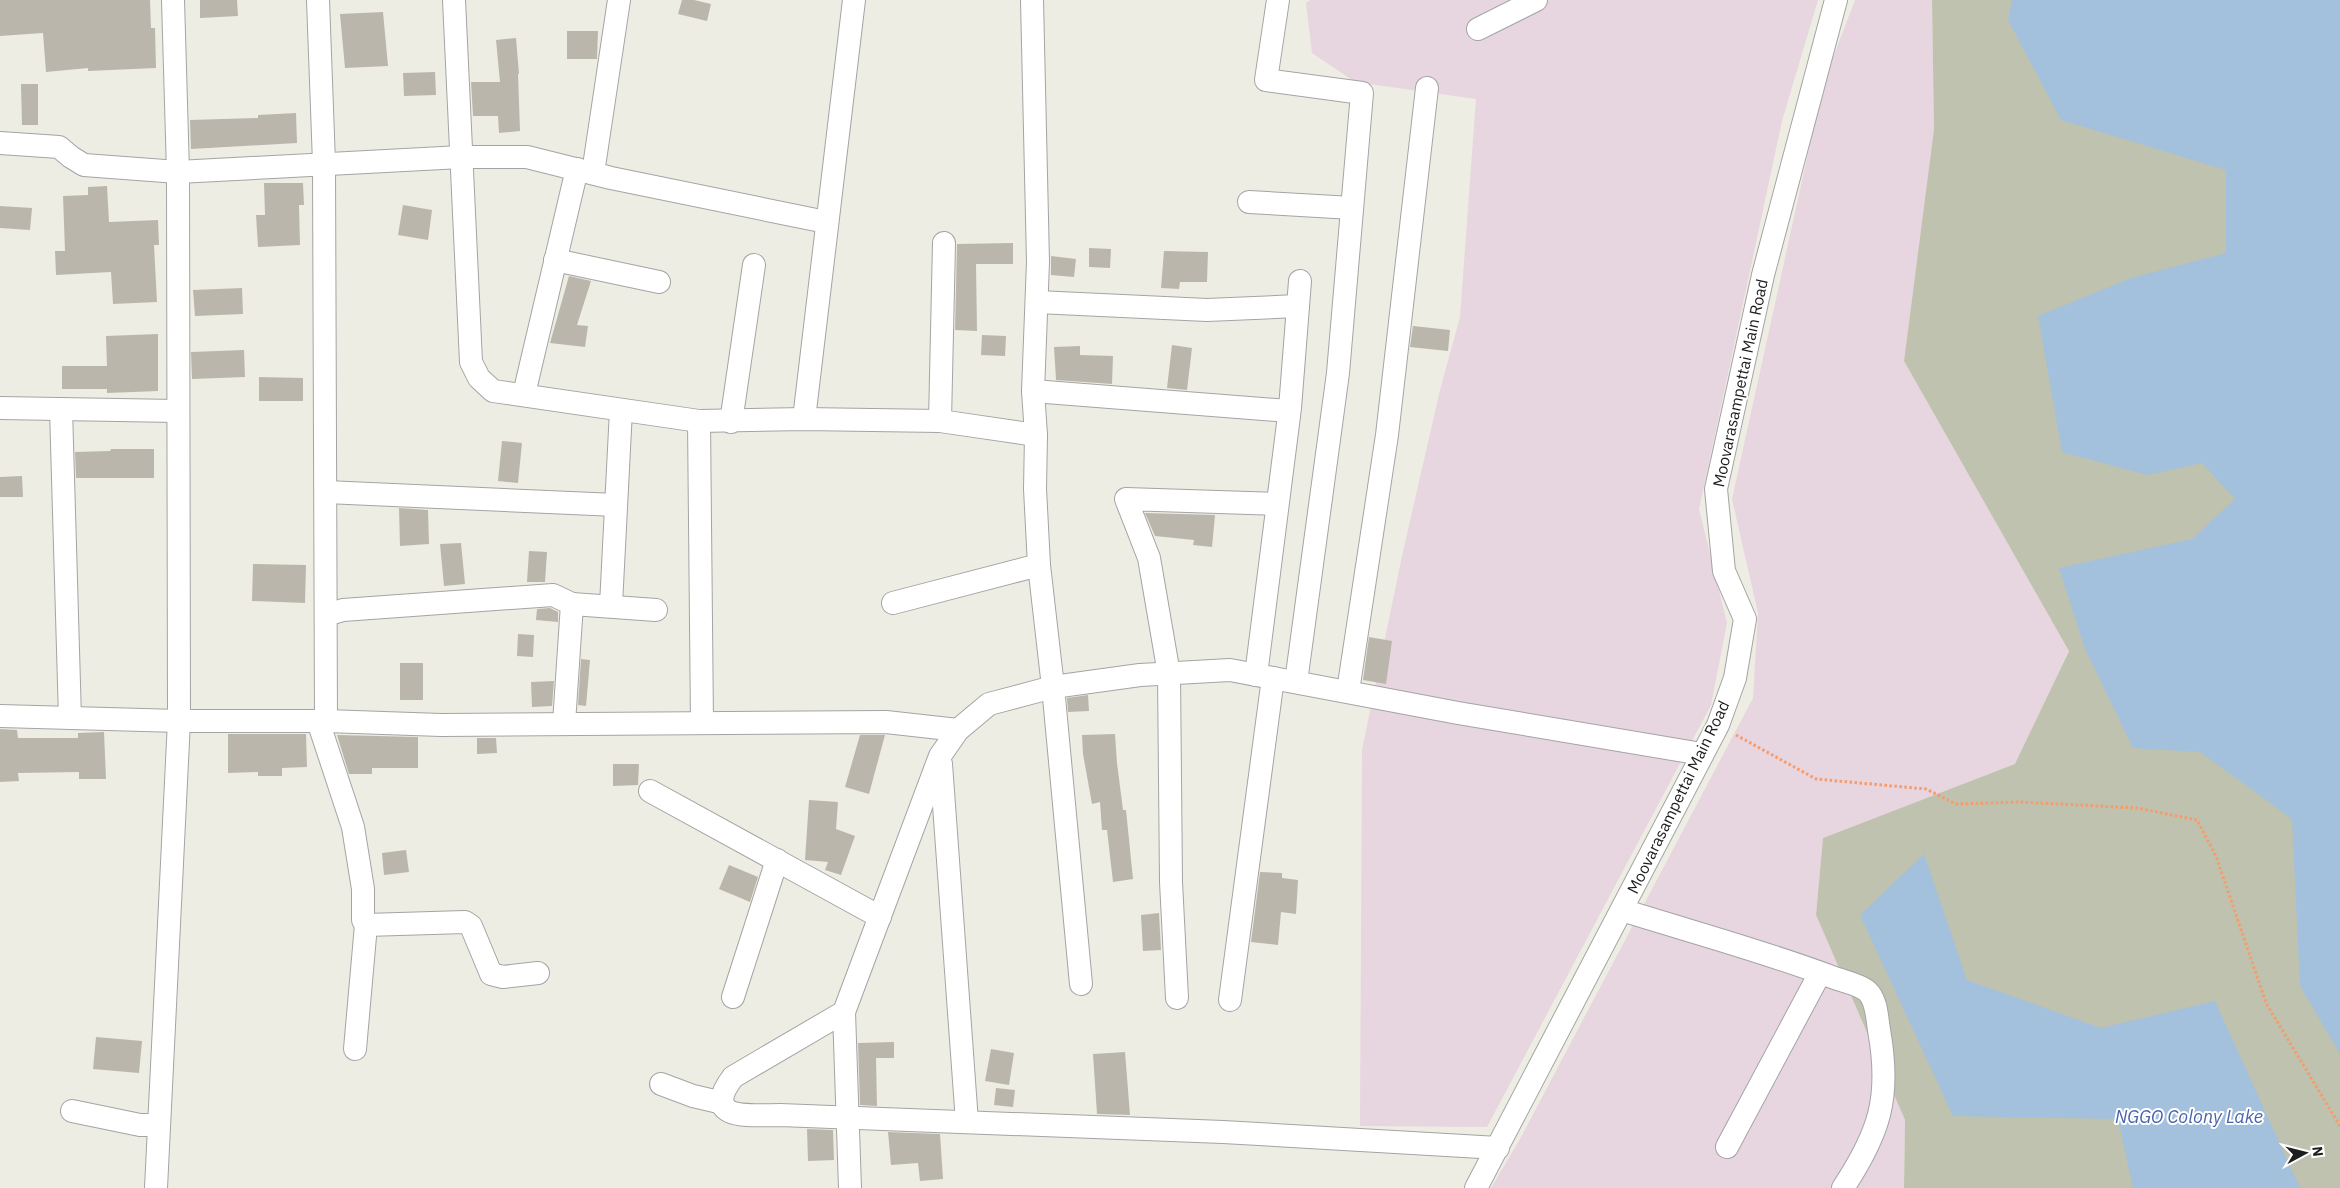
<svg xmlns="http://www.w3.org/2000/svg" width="2340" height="1188" font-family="'IBM Plex Sans',sans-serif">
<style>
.industrial{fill:#e7d5df}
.construction{fill:#bec2ae}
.water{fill:#a3c1dc}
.building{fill:#bbb6ac}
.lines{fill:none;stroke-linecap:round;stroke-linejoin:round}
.minor-casing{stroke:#a4a4a4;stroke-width:24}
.path{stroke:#f89b69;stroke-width:3;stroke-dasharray:2.5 2.5;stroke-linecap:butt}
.minor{stroke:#fff;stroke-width:22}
.labels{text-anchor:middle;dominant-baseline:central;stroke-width:4;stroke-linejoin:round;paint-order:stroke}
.street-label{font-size:16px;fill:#1d1d1d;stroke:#fff}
.water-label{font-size:18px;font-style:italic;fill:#4a63ab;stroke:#fff}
</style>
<rect width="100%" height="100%" fill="#eeede3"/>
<!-- industrial -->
<g class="industrial">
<path d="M1310,0H1818L1782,121L1699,509L1727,623L1711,705L1487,1127L1360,1126L1362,750L1402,556L1440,390L1460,317L1476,99L1355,82L1312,53L1306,3Z"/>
<path d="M1855,0H1932L1934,129L1904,361L2069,650L2016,764L1823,838L1816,915L1905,1120L1904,1188H1491L1520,1139L1753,698L1758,613L1732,499L1824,81Z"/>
</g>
<!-- construction -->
<path class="construction" d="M1932,0H2340V1188H1904L1905,1120L1816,915L1823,838L2015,764L2069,651L1904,361L1934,129Z"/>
<!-- water -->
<g class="water">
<path d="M2012,0H2340V1054L2300,986L2292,819L2200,752L2133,748L2085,649L2059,568L2192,539L2235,499L2202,463L2147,475L2062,452L2038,316L2131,278L2226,253V170L2061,120L2008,20Z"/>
<path d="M1924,854L1967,980L2101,1028L2215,1001L2300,1188H2133L2118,1119L1953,1116L1860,915Z"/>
</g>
<!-- building -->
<g class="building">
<path d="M0,0H150L151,28H155L156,68L88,71V68L46,72L43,33L0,36Z"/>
<path d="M200,0H237L238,16L200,18Z"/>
<path d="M682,0H694L711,4L707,21L678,14Z"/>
<path d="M383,12L388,66L345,68L340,14Z"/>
<path d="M567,31H598L597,59H567Z"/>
<path d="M516,38L519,74H518L520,131L499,133L498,116H473L471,82H500L496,40Z"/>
<path d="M435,72L436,95L404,96L403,73Z"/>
<path d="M21,84H38V125H22Z"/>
<path d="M296,113L297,143L191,149L190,120L258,118V115Z"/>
<path d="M264,183H303L304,205H299L300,245L258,247L256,215H265Z"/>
<path d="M107,186L109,222L158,220L159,245H154L157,302L113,304L111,272L56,275L55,251H65L63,196L88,195V187Z"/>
<path d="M403,205L432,210L428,240L398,235Z"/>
<path d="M0,206L32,208L30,230L0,228Z"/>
<path d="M1013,243V264H976L977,331L955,330L957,244Z"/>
<path d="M1089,248L1111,249L1110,268L1089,267Z"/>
<path d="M1164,251L1208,252L1207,282H1180L1179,289L1161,288Z"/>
<path d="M1051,256L1076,259L1074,277L1051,275Z"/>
<path d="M569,276L591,281L577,325L588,326L585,347L550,343Z"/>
<path d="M242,288L243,314L195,316L193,290Z"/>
<path d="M1413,326L1450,330L1448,351L1410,347Z"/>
<path d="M158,334V391L107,393V389H62V366H107L106,336Z"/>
<path d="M982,335L1006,336L1005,356L981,355Z"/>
<path d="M1172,345L1192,348L1187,390L1167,388Z"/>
<path d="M1080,346V355L1113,356L1112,384L1056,380L1054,347Z"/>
<path d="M244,350L245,377L192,379L191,352Z"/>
<path d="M259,377L303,378V401H259Z"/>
<path d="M502,441L522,443L518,483L498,481Z"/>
<path d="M111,449H154V478H76L75,452L110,451Z"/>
<path d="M22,476L23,497H0V477Z"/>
<path d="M399,508L428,510L429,544L400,546Z"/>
<path d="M1145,513L1215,515L1212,547L1193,545L1194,540L1155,536Z"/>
<path d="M461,543L465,584L444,586L440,544Z"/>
<path d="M529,551L547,552L545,582H527Z"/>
<path d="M253,564L306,565L305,603L252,601Z"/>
<path d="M550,608L558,612V622L536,620L537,609Z"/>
<path d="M518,634L534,635L533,657L517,656Z"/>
<path d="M1369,637L1392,641L1386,684L1363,680Z"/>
<path d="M581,659L590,660L586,706L578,705Z"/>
<rect x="400" y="663" width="23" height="37"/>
<path d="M554,681L552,706L532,707L531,682Z"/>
<path d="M1088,695L1089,711L1068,712L1067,698Z"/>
<path d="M0,729L17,730L18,738H78V733L104,732L106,779H79V772L18,773L19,781L0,782Z"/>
<path d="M228,734H306L307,767L282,768V776H258V772L228,773Z"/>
<path d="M1115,734L1117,763L1123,810H1126L1133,879L1113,882L1107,830H1102L1100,802L1092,804L1083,754L1082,735Z"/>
<path d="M337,735L418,737V768H372V774H349Z"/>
<path d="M860,735H885L869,794L845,787Z"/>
<path d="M477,738H496L497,753L477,754Z"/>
<path d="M613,764H639L638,785L613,786Z"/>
<path d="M809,800L838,802L836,829L855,836L841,875L825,870L828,862L805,860Z"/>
<path d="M406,850L409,872L384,875L382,853Z"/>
<path d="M729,865L758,877L750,902L719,889Z"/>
<path d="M1260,872L1282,873V878L1298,880L1296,914L1281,912L1278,945L1251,942Z"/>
<path d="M1159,913L1161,950L1143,951L1141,915Z"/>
<path d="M96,1037L142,1041L139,1073L93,1069Z"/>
<path d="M894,1042V1058H876L877,1106L860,1105L858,1043Z"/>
<path d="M991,1049L1014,1053L1009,1085L985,1081Z"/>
<path d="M1125,1052L1130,1115L1097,1114L1093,1054Z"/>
<path d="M996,1088L1015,1090L1013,1107L994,1105Z"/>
<path d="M807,1129L833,1130L834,1160L808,1161Z"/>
<path d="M888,1132L940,1134L943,1179L920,1181L918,1163L891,1165Z"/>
</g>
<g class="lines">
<defs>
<g id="minor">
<path d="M318,0L324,163L326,721"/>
<path d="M454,0L471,362L479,378L493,391L699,421L804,419L940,421L1036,435"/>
<path d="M1032,0L1038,262L1033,391L1036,435L1035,489L1039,565L1053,687L1081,984"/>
<path d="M1278,0L1266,80L1362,93L1338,373L1296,682"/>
<path d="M1478,29L1536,0"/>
<path d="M0,143L59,147L71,157L84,165L178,172L461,157H527L611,178L826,222"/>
<path d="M593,173L619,0"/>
<path d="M1249,202L1352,208"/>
<path d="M555,260L659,282"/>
<path d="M1037,302L1207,310L1298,306"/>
<path d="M1033,391L1289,411"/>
<path d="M524,394L577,169"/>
<path d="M0,408L177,411"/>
<path d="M61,409L70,718"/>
<path d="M804,419L854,0"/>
<path d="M699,421L702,723"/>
<path d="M940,421L944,243"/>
<path d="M731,422L754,265"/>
<path d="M326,492L616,505"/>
<path d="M893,603L1039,565"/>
<path d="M572,604L656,610"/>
<path d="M611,605L621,410"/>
<path d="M326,615L343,610L553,595L572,604L564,723"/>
<path d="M1256,675L1290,408L1300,281"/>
<path d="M1348,691L1387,435L1427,88"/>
<path d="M0,716L179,721H326L441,725L886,722L958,730"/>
<path d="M318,721L353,827L363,889V920L366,925L465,922L471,926L491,974L503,977L538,973"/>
<path d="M941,764L967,1122"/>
<path d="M650,791L880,917"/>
<path d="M1622,910C1692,932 1763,951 1832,977C1842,981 1859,984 1867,991C1877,1000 1877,1018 1879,1030C1891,1097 1880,1132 1843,1188"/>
<path d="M733,997L777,860"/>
<path d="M1177,998L1171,882L1169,674L1149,558L1126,499L1277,504"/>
<path d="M1230,1000L1273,678"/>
<path d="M844,1012L850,1188"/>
<path d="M355,1049L366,925"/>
<path d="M661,1084L693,1096L723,1103"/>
<path d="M72,1111L140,1125H159"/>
<path d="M1727,1147L1820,973"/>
<path d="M1498,1148L1223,1132L780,1115C752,1115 699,1122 733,1077L844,1012L940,756L958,730L989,704L1053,687L1140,675L1230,670L1458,713L1702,754"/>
<path d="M156,1188L179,721L178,172L173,0"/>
<path d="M1476,1188L1718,725L1735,678L1745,619L1724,571L1716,489L1763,275L1836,0"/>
</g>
</defs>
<!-- minor casing -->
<use href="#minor" class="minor-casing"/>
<!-- path -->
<path class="path" d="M1736,735L1816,779L1926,789L1956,804L2020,802L2137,808L2197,820L2216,856L2266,1003L2340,1126"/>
<!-- minor -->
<use href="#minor" class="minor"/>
</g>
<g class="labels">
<!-- street labels -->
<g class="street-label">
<text transform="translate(1740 383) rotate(-78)">Moovarasampettai Main Road</text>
<text transform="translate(1678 797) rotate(-64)">Moovarasampettai Main Road</text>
</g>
<!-- water labels -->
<g class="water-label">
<text x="2189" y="1116">NGGO Colony Lake</text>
</g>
</g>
<!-- north arrow -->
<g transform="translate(2305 1153) rotate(83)" stroke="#ffffff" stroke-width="4" paint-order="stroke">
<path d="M0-4L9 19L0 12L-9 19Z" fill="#1d1d1d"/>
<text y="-8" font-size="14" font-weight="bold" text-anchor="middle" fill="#1d1d1d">N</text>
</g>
</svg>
